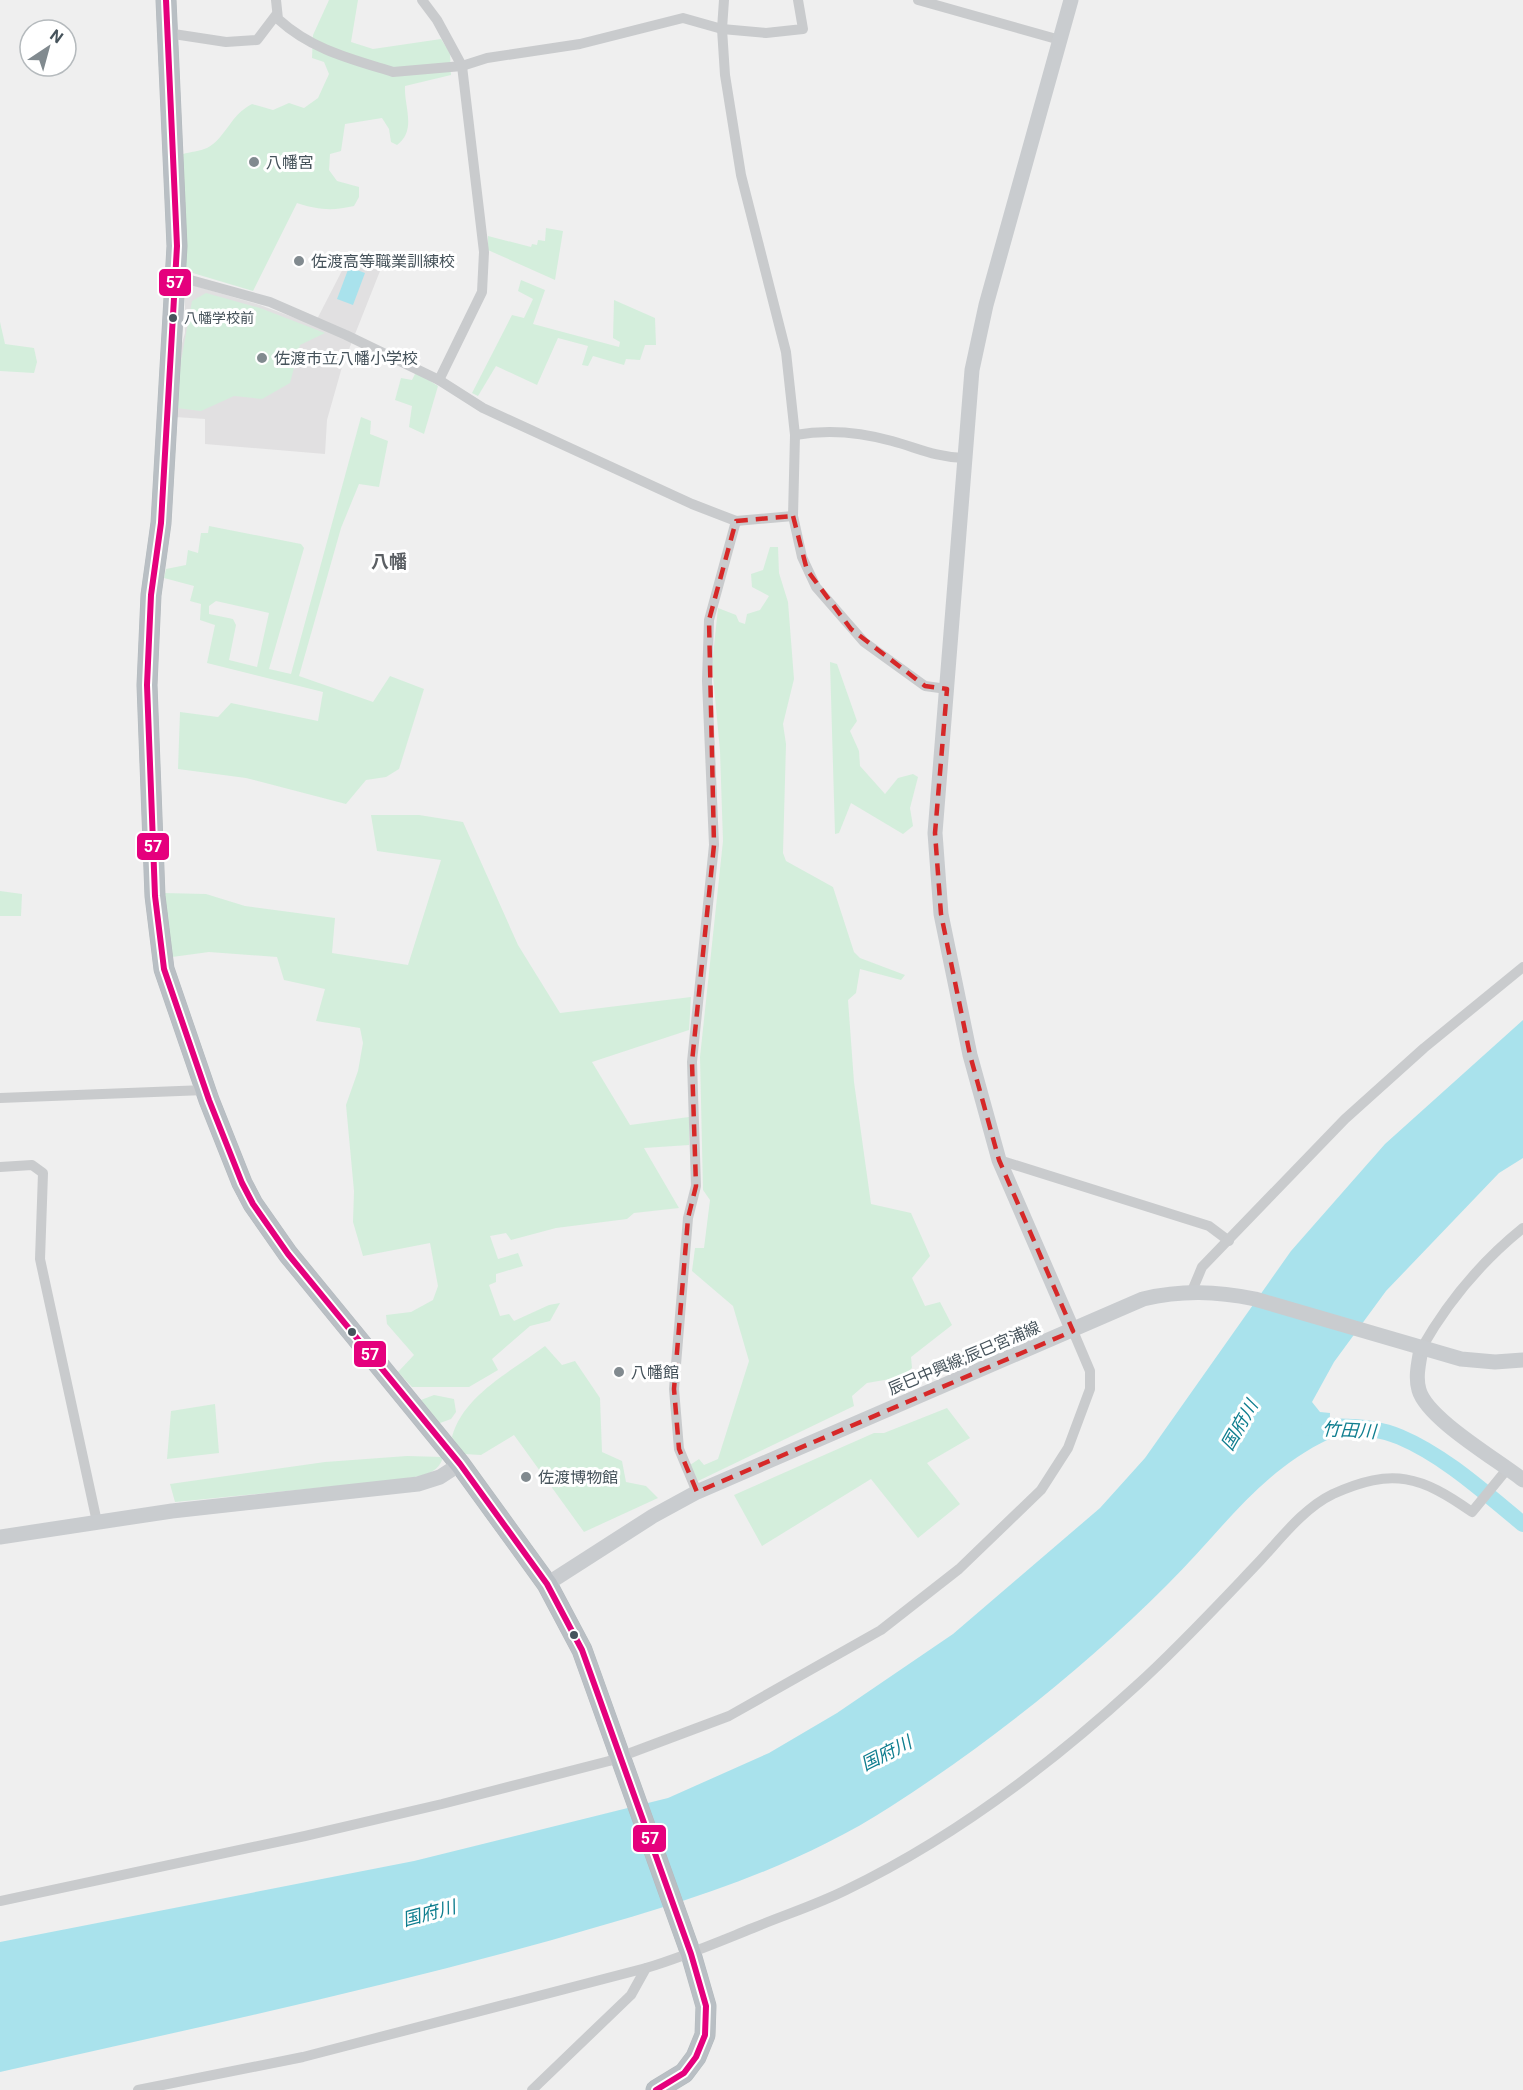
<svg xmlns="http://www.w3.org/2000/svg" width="1523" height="2090" font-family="Roboto,'Noto Sans JP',sans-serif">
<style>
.education{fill:#e1e0e1}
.green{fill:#d4eedc;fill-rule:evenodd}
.water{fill:#a9e2ec}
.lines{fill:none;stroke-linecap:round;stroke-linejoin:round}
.river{stroke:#a9e2ec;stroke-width:16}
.highway-casing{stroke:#b4babe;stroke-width:21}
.street{stroke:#c9cbcd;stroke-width:10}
.secondary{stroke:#c9cccf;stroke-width:15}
.highway{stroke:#b9bfc4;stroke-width:20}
.bus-1-casing{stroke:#fff;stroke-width:10}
.bus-1{stroke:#e5007d;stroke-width:6}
.marked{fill:none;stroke:#d62828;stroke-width:4.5;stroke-dasharray:12 8;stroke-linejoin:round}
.poi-dot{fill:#818a8f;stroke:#fff;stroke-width:2}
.bus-dot{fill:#46535b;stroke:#fff;stroke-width:2}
.labels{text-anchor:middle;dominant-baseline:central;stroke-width:6;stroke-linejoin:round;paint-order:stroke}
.bus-label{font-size:14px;fill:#46535b;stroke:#fff;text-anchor:start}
.poi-label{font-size:16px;fill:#46535b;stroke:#fff;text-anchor:start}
.street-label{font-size:16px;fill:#46535b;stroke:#fff}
.neighbourhood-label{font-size:18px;font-weight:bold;fill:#5b5f63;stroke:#fff}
.water-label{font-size:18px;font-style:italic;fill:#0f7e8f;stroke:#fff}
.line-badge{stroke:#fff;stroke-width:2}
.badge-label{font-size:16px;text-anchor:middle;font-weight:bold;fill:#fff}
</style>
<rect width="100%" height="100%" fill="#efefef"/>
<!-- education -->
<path class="education" d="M348,259L380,271L342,367L327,420L325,454L205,444V419L175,417L180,350L185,333V283L260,305L314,325Z"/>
<!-- green -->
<g class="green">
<path d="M329,0H358L351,42L373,49L441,39L450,53L451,75L405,86C404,107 417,130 397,145L391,142L389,129L382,118L345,124L341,151L330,154L329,170L337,181L359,187V197L354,206C333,211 318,210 297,203L253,291L186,271L183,154C190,152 200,151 207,148C226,138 230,115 252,104L273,110L289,103L304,108L318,98L329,74L324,62L312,58L313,35Z"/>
<path d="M546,228L563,231L555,280L488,250V236L531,247L532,244L537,245L538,240L545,241Z"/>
<path d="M521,280L545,290L533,324L619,347L620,342L613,338L614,300L655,318L656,345H645L640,360L626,359L624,365L593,356L588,366L582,365L588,346L558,338L537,385L496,366L478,396L472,393L512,315L524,318L533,299L518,291Z"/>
<path d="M206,293L260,308L325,333L300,345L290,383L262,399L234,396L201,411L177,408L181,361L192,301Z"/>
<path d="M0,322L5,344L34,348L37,362L34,373L0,371Z"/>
<path d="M416,372L438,386L424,434L409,427L412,406L395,400L401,378L412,380Z"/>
<path d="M361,417L371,421L370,434L388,441L379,487L359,484L341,528L299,676L373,702L390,676L424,689L399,769L386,777L366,780L346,804L246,778L178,769L180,712L218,717L231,703L318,721L323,692L207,663L215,625L200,620L201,604L190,601L194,586L164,578L166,569L186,565L188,550L198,553L201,533H208L209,526L301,544L304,548L269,669L291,674ZM216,601L269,613L257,667L229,660L236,625L233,619L209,614V606Z"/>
<path d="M770,547H778L779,573L788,602L794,679L783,724L786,744L783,853L786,861L833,887L854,952L860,958L905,975L901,980L860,969L856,993L848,1000L854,1082L871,1204L911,1213L930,1256L912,1278L925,1306L940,1302L952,1325L911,1357L912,1368L902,1377L867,1383L852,1396L854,1406L698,1481L690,1465L699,1459L704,1465L718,1459L749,1361L733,1306L692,1271L695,1248H704L710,1200L703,1190L700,1057L723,841L720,751L712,665L718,608L736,615L739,622L745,624L747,614L760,610L769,596L752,587L751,574L763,570Z"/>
<path d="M830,662L837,664L857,721L850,731L859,751L860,766L885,794L898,778L913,774L918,777L910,808L913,826L903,834L851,803L839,833L835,834Z"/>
<path d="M371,815H419L463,822L518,945L560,1013L691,997L689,1030L592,1062L630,1125L689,1117V1145L644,1148L679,1208L634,1213L627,1219L556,1228L511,1240L506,1233L490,1236L498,1259L518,1253L523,1266L496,1274V1282L489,1285L500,1316L509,1314L514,1321L549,1305L560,1303L550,1321L530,1326L492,1359L498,1370L469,1387H412L398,1372L414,1355L387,1324L386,1315L411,1312L433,1300L438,1286L430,1243L363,1256L353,1222L354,1191L346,1105L358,1071L363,1043L360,1028L316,1021L325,989L284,980L277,957L209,952L172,957L163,893L206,894L245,906L335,918L332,953L408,965L441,860L377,851Z"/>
<path d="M0,891L22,894L21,916H0Z"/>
<path d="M545,1346L562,1365L575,1361L600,1398L602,1452L622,1461L626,1482L646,1486L658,1498L584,1532L514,1435L481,1455L464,1454L452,1437C463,1395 512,1371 545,1346Z"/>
<path d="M434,1395L454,1399L456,1412L451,1419L440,1423L421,1400Z"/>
<path d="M215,1404L219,1453L167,1459L171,1411Z"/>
<path d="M947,1408L970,1438L927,1463L960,1504L918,1538L871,1479L762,1546L734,1495L874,1433H884Z"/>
<path d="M407,1456L443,1457C438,1477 415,1476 397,1480L175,1502L170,1484L325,1462Z"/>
</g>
<!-- water -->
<g class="water">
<path d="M349,267L365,273L353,305L337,299Z"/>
<path d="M1523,1020V1158L1499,1173L1386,1291L1334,1362L1312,1402L1320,1412L1330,1413L1329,1439C1258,1473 1221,1532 1167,1585C1084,1668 988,1744 890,1807C788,1873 668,1907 552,1940C370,1991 185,2030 0,2072V1942L414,1861L668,1798L769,1753L837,1713L953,1634L1100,1508L1145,1458L1291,1251L1385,1144Z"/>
</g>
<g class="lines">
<!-- river -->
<path class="river" d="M1309,1428C1339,1425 1372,1425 1400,1437C1445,1456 1485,1493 1523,1524"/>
<defs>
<path id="highway" d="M166,0L177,246L161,523L151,595L147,685L155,896L164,969L209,1100L242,1183L253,1204L288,1254L460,1464L547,1584L582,1650L691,1954L706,2006L705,2035L696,2057L684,2073L656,2090"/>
</defs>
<!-- highway casing -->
<use href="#highway" class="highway-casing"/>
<!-- street -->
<g class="street">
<path d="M276,0L278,19C312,50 351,59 393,72L462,66L487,58L580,44L683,18L722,29L766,33L803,29L798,0"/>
<path d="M422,0L437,20L462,66L484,252L482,292L439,380"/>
<path d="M724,0L722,29L725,75L741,175L786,352L795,435L793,516L802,557L816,587L864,642L925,686L947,689"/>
<path d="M918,0L1060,40"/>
<path d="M167,33L226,42L257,40L276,15"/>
<path d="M176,276L270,302L346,335L439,380L483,408L692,504L736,521L793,516"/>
<path d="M795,435C828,429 860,432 892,441C918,448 935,457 964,458"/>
<path d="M0,1098L205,1090"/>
<path d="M999,1160L1209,1226L1229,1241"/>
<path d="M0,1167L32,1165L43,1173L40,1259L97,1522"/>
<path d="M1192,1291L1202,1267L1345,1119L1424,1048L1523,967"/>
<path d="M1421,1349C1447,1303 1482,1261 1523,1228"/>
<path d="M697,1492L679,1449L674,1389L688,1218L696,1186L692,1062L714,845L707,681L709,620L736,521"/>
<path d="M0,1901L305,1836L442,1804L609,1761L729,1716L881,1630L959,1569L1041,1490L1068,1448L1090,1389V1371L1073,1331"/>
<path d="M138,2090L303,2057L646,1968C683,1957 718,1942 753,1928C784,1915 816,1905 846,1890C952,1839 1050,1765 1136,1686C1178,1648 1217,1606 1256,1565C1279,1541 1302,1509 1333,1494C1393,1467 1421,1476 1472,1512L1508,1468"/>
<path d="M532,2090L631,1995L646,1968"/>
</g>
<!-- secondary -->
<g class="secondary">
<path d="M1071,0L986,305L972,370L935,833L941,914L970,1055L999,1160L1073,1331"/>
<path d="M1421,1349C1419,1362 1415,1377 1419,1390C1427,1419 1498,1460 1523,1480"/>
<path d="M0,1537L172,1511L418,1484L440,1477L460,1464"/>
<path d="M547,1584L653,1516L697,1492L1143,1299C1182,1290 1216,1291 1255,1299L1461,1359L1495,1362L1523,1360"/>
</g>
<!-- highway -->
<use href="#highway" class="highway"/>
<defs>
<path id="bus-1" d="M166,0L177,246L161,523L151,595L147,685L155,896L164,969L209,1100L242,1183L253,1204L288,1254L460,1464L547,1584L582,1650L691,1954L706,2006L705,2035L696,2057L684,2073L656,2090"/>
</defs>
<!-- bus-1 casing -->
<use href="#bus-1" class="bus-1-casing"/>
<!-- bus-1 -->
<use href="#bus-1" class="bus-1"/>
</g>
<!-- marked area -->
<path class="marked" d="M793,516L807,570L851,629L925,686L947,689L935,833L941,914L970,1055L999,1160L1073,1331L697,1492L679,1449L674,1389L688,1218L696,1186L692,1062L714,845L709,620L736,521Z"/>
<!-- markers -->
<g class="poi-dot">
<circle cx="254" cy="162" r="6"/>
<circle cx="299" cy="261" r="6"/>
<circle cx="262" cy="358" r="6"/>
<circle cx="619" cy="1372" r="6"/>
<circle cx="526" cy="1477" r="6"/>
</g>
<g class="bus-dot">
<circle cx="173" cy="318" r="5"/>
<circle cx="352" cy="1332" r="5"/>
<circle cx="574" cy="1635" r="5"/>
</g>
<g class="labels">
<!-- bus labels -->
<g class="bus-label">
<text x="184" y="318">八幡学校前</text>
</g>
<!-- poi labels -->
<g class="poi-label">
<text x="266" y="162">八幡宮</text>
<text x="311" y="261">佐渡高等職業訓練校</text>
<text x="274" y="358">佐渡市立八幡小学校</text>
<text x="631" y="1372">八幡館</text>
<text x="538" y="1477">佐渡博物館</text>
</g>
<!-- street labels -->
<g class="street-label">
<text transform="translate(964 1358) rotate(-23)">辰巳中興線;辰巳宮浦線</text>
</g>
<!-- neighbourhood labels -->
<g class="neighbourhood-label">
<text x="389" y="561">八幡</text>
</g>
<!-- water labels -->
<g class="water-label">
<text transform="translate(1239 1425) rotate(-60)">国府川</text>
<text transform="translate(1349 1430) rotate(3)">竹田川</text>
<text transform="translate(886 1753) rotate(-27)">国府川</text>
<text transform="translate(429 1913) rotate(-15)">国府川</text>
</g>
</g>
<g class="line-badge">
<rect x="158" y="268" width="34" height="29" rx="6" fill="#e5007d"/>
<rect x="136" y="832" width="34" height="29" rx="6" fill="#e5007d"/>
<rect x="353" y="1340" width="34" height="28" rx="6" fill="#e5007d"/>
<rect x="632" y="1824" width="35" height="29" rx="6" fill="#e5007d"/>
</g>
<g class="badge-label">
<text x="175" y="288">57</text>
<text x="153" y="852">57</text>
<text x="370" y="1360">57</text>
<text x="650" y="1844">57</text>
</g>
<!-- north arrow -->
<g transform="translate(48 48) rotate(36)"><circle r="28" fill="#ffffff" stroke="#b5babd" stroke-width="1.5"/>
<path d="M0-4.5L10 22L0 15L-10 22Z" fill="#818a8f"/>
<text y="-9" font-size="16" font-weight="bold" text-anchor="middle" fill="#46535b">N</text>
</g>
</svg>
